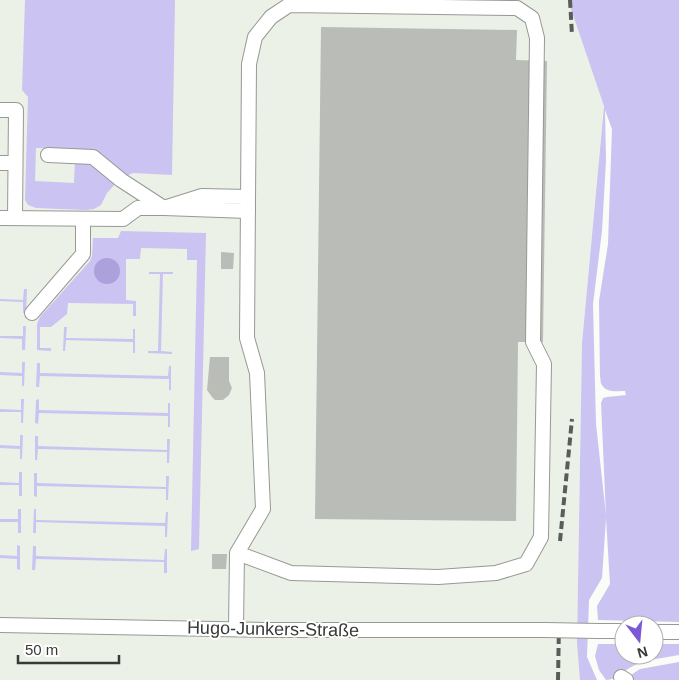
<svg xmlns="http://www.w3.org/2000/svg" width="679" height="680" font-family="Helvetica,sans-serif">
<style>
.built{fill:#ebf1e6}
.green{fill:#cbc3f2;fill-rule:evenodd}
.water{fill:#aca1db}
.building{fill:#b9bcb7}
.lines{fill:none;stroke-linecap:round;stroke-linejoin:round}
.minor-casing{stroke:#979995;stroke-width:16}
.minor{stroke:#fff;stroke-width:14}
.rail{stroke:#5a5c5a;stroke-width:4;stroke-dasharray:8 4;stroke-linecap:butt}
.minor-bridge-casing{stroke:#979995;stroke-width:16;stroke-linecap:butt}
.minor-bridge{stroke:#fff;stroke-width:14}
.labels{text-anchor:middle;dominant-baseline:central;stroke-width:4;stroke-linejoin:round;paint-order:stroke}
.street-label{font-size:18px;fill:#383a38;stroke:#fff}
</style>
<rect width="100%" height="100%" fill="#f9fcf7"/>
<!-- built -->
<path class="built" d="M0,0H606L604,103L582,343L577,643L588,680H0Z"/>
<!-- green -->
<g class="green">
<path d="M25,0H175L172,175L133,173L126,176L95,150L36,148L35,181L74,183L75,159L92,161L116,183L107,193L101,205L94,209L86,210L36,208L28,205L25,200L28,97L22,90Z"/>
<path d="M568,0H679V622L598,620L597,606L610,584L606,518L602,578L589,600L587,657L597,680H580L577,643L582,343L604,106ZM605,110L612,129L608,244L599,301L600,377C601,379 600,383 602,385C606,393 618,391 625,391L626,395L607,397L603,398L601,403L606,515L596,424L593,304L602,231L606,160Z"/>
<path d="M121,231L206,233L199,549L191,551L197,260H187V249L141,248L140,259H126V300L136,301V316H133V304L68,303L67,314L51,327H40V348H51V351L37,350V324L40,317L90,261L92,256L93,238H118Z"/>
<path d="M149,272H173V274H163L161,351L172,352V354L148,353V351H158L160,274H149Z"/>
<path d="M24,289H27L26,313H23V302L0,301V299L23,300Z"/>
<path d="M23,326H26L25,350H22V339L0,338V336H23Z"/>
<path d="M64,327H67L66,338L133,339V329H135V353H133V342L66,340L65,351H63Z"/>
<path d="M22,362H25L24,386H22V376L0,375V372L22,373Z"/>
<path d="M37,363H40V373L168,376L169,366H171V390H169V379L40,376L39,387H36Z"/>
<path d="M21,399H24L23,423H21V412H0V409L21,410Z"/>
<path d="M39,399V410L168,413V403H170V427H168V416L39,413L38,424L35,423L36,400Z"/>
<path d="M20,435H23L22,459H20V449L0,448V445L20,446Z"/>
<path d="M35,436H38V446L167,450V439H170L169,463H167V452L38,449L37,460H35Z"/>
<path d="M19,472H22V496H19V485H0V482L19,483Z"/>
<path d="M34,473H37V483L166,487V476H169L168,500H166V489L37,486V497L34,496Z"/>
<path d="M18,509H21V533H18V522H0V519H18Z"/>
<path d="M34,509H36V520L165,523L166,512H168L167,537H165V526L36,522V533H33Z"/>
<path d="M17,545L20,546V570L17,569V559L0,558V555L17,556Z"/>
<path d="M33,546H36V556L164,560L165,549H167V573H164V562L36,559L35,570H32Z"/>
<path d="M598,644H624V655H654V644H679V655C664,658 647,659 633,666C623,671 617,680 606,680L599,670L595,656Z"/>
<path d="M679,662V680H635L628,677L640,669Z"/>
</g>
<!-- water -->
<circle class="water" cx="107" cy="271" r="13"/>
<!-- building -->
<g class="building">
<path d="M321,27L517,30L516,60L547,61L543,342H518L516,521L315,519Z"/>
<path d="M221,252L234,253L233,269H221Z"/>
<path d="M210,357H229V381L232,388L229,395L223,400H215L212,397L207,390Z"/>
<path d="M212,554H227L226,569H212Z"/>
</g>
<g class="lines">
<defs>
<g id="minor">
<path d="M0,110H16L15,218"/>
<path d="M48,155L93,157L121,180L164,208L202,196L248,197"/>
<path d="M0,163H15"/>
<path d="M0,218L123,219L138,208H164L248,211"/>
<path d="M32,313L83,254V219"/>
<path d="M0,625L264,630H546"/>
<path d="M236,629L237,553L263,509L257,373L247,338L249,64L255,37L271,17L289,5L517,8L532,18L537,38L533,342L544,364L541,537L526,564L496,573L438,577L291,573L237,553"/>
<path d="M598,631H624"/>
<path d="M654,632H679"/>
<path d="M621,677L626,680"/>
</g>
</defs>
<!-- minor casing -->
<use href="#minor" class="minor-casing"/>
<!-- minor -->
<use href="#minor" class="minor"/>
<!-- rail -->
<g class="rail">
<path d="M570,0L572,35"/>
<path d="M560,541L572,419"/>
<path d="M558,680L559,623"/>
</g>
<defs>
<path id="minor-bridge" d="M546,630L598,631"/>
</defs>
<!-- minor-bridge casing -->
<use href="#minor-bridge" class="minor-bridge-casing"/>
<!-- minor-bridge -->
<use href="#minor-bridge" class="minor-bridge"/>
</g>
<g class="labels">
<!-- street labels -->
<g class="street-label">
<text transform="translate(273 629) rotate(1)">Hugo-Junkers-Straße</text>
</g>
</g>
<!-- north arrow -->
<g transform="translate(639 640) rotate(164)"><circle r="24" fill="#ffffff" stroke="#afb0af"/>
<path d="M0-4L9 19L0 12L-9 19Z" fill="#7d5ad5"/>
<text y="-8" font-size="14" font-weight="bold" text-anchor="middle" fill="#383a38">N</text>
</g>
<!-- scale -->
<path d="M18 655v8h101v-8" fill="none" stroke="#383a38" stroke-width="2.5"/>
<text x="25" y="655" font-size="15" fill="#383a38" stroke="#ffffff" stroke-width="4" paint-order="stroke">50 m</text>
</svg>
